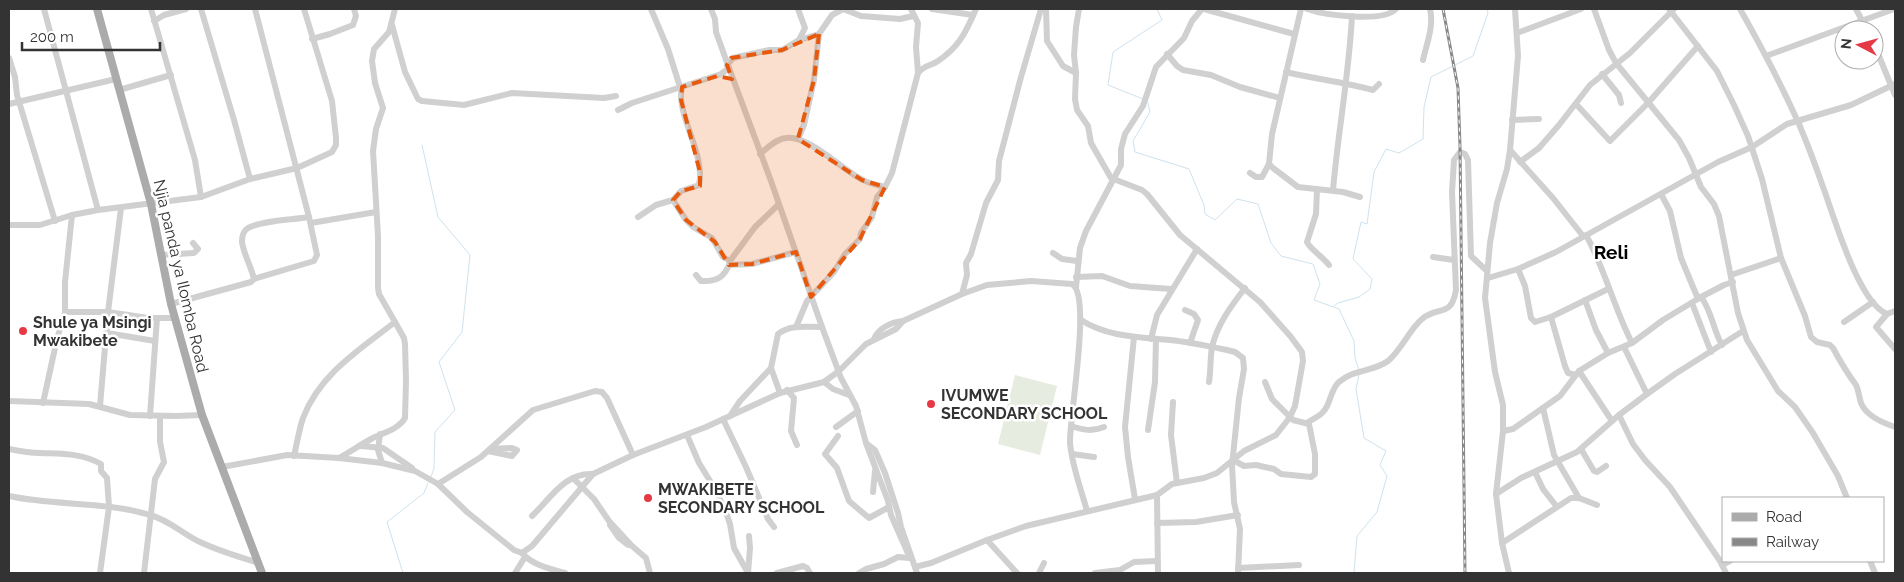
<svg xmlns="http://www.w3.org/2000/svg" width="1904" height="582" font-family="Raleway,sans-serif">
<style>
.green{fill:#e6ecdf}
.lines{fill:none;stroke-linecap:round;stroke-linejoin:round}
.stream{stroke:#cfe2ee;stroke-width:1}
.minor{stroke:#d0d0d0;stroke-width:6}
.major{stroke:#ababab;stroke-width:8}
.rail-casing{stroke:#888;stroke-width:3}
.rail{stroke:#fff;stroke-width:1;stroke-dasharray:4;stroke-linecap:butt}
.marked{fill:#e8590c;fill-opacity:0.2;stroke:#e8590c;stroke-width:4;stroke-dasharray:10 6;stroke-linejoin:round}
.poi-dot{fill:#e63946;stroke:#fff;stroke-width:2}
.labels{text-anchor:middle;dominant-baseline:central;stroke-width:5;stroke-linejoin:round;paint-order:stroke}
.street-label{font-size:16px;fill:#333;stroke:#fff}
.poi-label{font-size:16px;font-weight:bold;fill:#333;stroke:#fff;text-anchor:start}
.quarter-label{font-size:19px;font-weight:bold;fill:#000;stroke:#fff}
</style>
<rect width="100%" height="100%" fill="#fff"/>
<!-- green -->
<path class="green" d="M1015,375L1057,386L1040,455L998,444Z"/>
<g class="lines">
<!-- stream -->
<g class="stream">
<path d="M1143,99L1108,85L1113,52L1162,20L1157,9"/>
<path d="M1148,103L1150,112L1133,141L1135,152L1189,169L1204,205L1205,214L1215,220L1237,199L1258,204L1271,243L1281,256L1313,264L1320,284L1314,300L1339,309L1354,341L1355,358L1359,370"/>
<path d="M422,145L438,217L470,255L462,332L439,362L455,410L435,432L434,468L431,477"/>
<path d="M1334,306L1338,303L1359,297L1370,289L1372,279L1353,259L1361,222L1367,224L1374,172L1386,149L1399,153L1423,139L1424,107L1431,77L1473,56L1488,13L1487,9"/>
<path d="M403,573L387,522L424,493L428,483"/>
<path d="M1354,573L1357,536L1377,512L1387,476L1380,465L1386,451L1364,438L1356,389L1359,374"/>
</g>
<!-- minor -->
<g class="minor">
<path d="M44,9L98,210"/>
<path d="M151,9L195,160L201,197"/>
<path d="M201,9L234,120L250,179"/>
<path d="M651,9L668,49L680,87"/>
<path d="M711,9L715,19L716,32L729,68L771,181L822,327L841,378L856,406L866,443L875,450L885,473L898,513L901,527L917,573"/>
<path d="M798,9L805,28L799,40"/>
<path d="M932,9L973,15"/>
<path d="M1046,9L1047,41L1063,66L1076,73"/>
<path d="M1204,9L1294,34"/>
<path d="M1307,9C1324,15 1383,23 1396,9"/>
<path d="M1594,9L1609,50L1616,63L1679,140L1689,158L1701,187L1714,204L1719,216L1738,313L1747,340L1778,391L1795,407L1813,433L1838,476L1847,498"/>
<path d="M1669,9L1717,71L1734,105L1748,136L1762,179L1781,258L1805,316L1811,337L1817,342L1830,345L1833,348C1840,361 1847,373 1856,385C1859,391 1859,397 1861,403C1866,416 1883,423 1895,427"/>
<path d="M1740,9C1761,46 1781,84 1799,124C1807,143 1815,164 1822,184C1833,213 1858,303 1887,314L1895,311"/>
<path d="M1856,9L1867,30"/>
<path d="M154,21L164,15L186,9"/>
<path d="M392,25L405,72L418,99L422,101L464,105L512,93L604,98L616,96"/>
<path d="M1517,33L1581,9"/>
<path d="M312,39L330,34L353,25L356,16L354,9"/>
<path d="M1874,44L1895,95"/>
<path d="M1167,54L1177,66L1183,70L1211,75L1240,87L1280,98"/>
<path d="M1766,56L1894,9"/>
<path d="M9,58L15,77L17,95L55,221"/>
<path d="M1423,60C1427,42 1434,27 1430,9"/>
<path d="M727,65L733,58L769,50H782L799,40L819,34L832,15L843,9L861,16L900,19L913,16"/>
<path d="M1286,72C1315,79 1344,82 1373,90L1379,84"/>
<path d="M918,73C924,65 931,66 938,61C959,47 966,32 976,9"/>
<path d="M1602,74L1619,95L1621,103"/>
<path d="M119,90L171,75"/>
<path d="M9,104L116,79"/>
<path d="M1576,104L1610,141L1648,103L1698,46"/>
<path d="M618,110L632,103L721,74L729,68"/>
<path d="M1512,120L1539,119"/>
<path d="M798,139L804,125L814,80L819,34"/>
<path d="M1510,150L1553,198L1583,236"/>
<path d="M760,154C767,148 776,139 786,138C808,134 843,171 863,180C870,184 878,185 885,187"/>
<path d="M1520,162L1539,148L1559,125L1590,85L1630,53L1674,9"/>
<path d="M1269,164L1273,168L1298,187L1343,192L1360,197"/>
<path d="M1250,173L1256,177H1262L1269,164L1272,134L1301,9"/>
<path d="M1317,189L1316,214L1307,242C1310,249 1322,256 1329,265"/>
<path d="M1333,190C1338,132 1349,75 1352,16"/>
<path d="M1661,194L1670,211L1681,258L1698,299"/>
<path d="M673,200L686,220L693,227L712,238L723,257L730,261L755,227L778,205"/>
<path d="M638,217L656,205L673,200L681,191L699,185C706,154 675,113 682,87"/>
<path d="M311,223L376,212"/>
<path d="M9,225H40L72,215L98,210L201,197L250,179L297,168L332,152L336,145V138L332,101L304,9"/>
<path d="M1586,235C1605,269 1614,308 1632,343"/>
<path d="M1053,253L1062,259L1077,261"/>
<path d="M161,255L194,253L198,249L193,243"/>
<path d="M1433,257L1454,260"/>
<path d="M729,265L752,264L796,252"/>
<path d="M1518,269L1525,286L1531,318L1535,322L1551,317L1608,289"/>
<path d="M696,275L701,281C717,282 725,277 730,262"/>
<path d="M1731,275L1781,258"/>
<path d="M1076,277L1102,276L1130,286L1171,289"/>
<path d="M1488,278L1518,269L1556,252L1718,162L1752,147L1787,124L1851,105L1895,84"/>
<path d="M254,279L314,261L317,255L309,217L255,9"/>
<path d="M1076,287L1080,248L1086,231L1121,165V149L1125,134L1143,106L1156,67L1184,38L1192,21L1202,9"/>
<path d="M962,294L967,275L966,263L971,254L986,203L998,180L999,161L1021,77L1041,9"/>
<path d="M1701,297C1712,311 1713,330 1722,345"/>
<path d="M1585,300L1596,330L1608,353"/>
<path d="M1692,303L1711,352"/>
<path d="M171,304L251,282L254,279C251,266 244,255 242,242C242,237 243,231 248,228C263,220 292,220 309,217"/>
<path d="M1185,310L1194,314L1198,320L1190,343"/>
<path d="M65,312H108L148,318H174"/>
<path d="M1887,314L1876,327L1895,349"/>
<path d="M1551,317L1565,366L1568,373L1576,375"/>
<path d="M1081,320C1107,337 1140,337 1170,340C1189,342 1208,346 1227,350L1235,352L1243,358L1244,369L1239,398L1232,465L1234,502L1240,529L1238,573"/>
<path d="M1844,322L1873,302"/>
<path d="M796,327L807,301L834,272L845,254L860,239L861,233L872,217L877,197L885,187L892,173L918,73L916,47L918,23L911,9"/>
<path d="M107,333L155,341"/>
<path d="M1134,337L1125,427L1128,457L1135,499"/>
<path d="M874,339C878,328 892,322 903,321"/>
<path d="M1151,339L1157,315L1197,249"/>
<path d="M1624,347L1647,394"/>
<path d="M1579,371L1612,421"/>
<path d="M824,382L833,389L849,395"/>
<path d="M1209,382C1211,370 1210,358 1212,347C1217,325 1231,306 1245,288"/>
<path d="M787,390L794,398L791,431L797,445"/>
<path d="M780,393L771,368L778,334C790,324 807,327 822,327"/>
<path d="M9,401L89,404L130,415L176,416L202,415"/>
<path d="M1173,402L1171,435L1177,483"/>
<path d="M43,403L57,339L65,312V282L72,215"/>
<path d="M100,406L108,312L121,208"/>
<path d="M1543,408L1554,455L1579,498"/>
<path d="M1619,415L1633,444L1645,460L1670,487L1720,561L1726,573"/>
<path d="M150,416L157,318"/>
<path d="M730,416L740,401L771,368"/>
<path d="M723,419L746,467L768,519L774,527"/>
<path d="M1307,423C1312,419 1319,417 1323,412C1331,404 1330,390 1339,382C1353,369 1373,372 1388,361C1402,349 1409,330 1422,319C1438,305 1451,319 1456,290L1452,192L1454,160L1460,152L1465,154L1468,160L1471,256L1487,271"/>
<path d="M1071,426C1083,430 1092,432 1104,427"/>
<path d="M836,427L858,411"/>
<path d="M1148,430L1155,382L1156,339"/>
<path d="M1503,431L1513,429L1560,396L1579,371L1608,353L1632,343L1663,320L1701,297L1724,285L1733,282"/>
<path d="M380,434L378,450L382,463"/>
<path d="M687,435L699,463L715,489L726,512L730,524L734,548L748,573"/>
<path d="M838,436L825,454L837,468L849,501L869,518L889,507"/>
<path d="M866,443L888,501L891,515L910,558"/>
<path d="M361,446L383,448L412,468"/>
<path d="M9,449C19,451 29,453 40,453C61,454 82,453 101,464V471L107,478L109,507L100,573"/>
<path d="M1581,449L1594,471L1597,472L1606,466"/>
<path d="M488,451L512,456L517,450L512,448L490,449"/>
<path d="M1072,454L1094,457"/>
<path d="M294,456C297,443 299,430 303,418C320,374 359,350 395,322L379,294L378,288V236L373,151L376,129L383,108L375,83L372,61L374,49L389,32L395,9"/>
<path d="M339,458C350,452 360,445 371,439C382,433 398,430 405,418L406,381L405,344L404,338L395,322"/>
<path d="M1233,460L1244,466L1256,465L1274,469L1281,474L1311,477L1315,474V454L1309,424L1293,420L1272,399L1265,382"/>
<path d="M222,467L287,455L339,458L382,463L415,471L438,484L467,512L514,550L522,553L532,546L593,474L633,455L706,427L780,393L824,382L839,371L866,344L896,329L903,321L962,294L987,285L1031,281L1072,284C1092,295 1069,418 1070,443C1072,466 1081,489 1087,511"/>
<path d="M1535,472L1543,489L1557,507"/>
<path d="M573,478L594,499L609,521L632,546L646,558L650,573"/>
<path d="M438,484L481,457L533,410L595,391L602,392L607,398L633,455"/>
<path d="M873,492L875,471"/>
<path d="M1496,494L1521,478L1577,452L1619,415L1647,394L1675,374L1743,331"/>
<path d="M1157,495L1158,573"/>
<path d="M9,496C55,506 104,501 150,515C169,520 183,534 200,542C219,551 239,557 259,563"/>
<path d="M532,516C550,499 565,472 593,474"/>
<path d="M1157,523L1196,522L1238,515"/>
<path d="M610,525L619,538L628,545"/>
<path d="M987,540L1017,573"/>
<path d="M1502,543L1571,498H1579L1597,505"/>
<path d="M522,553C532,565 550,569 565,573"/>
<path d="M1870,561L1875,573"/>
<path d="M1722,565L1730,561"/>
<path d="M915,567L931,563L987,540L1026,526L1157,495L1172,484L1204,478L1217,473L1244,451L1276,435L1290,417L1295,406L1303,361L1302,352L1291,337L1260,302L1180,235L1147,194L1142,190L1111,178L1091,143L1088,126L1077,110L1075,99L1076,73L1074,55L1076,27L1079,9"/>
<path d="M1238,568L1299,565"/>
<path d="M144,573L155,479L164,462L160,442V416"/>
<path d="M515,573L525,557"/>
<path d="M748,573L750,548L749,536"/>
<path d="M777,573L803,566L807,568L810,573"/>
<path d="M859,573L866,569L884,564L898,557L909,558"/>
<path d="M1039,573L1044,563"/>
<path d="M1095,573L1120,570L1134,562L1157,561"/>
<path d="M1509,573L1502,543L1496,494L1503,431V405L1495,372L1485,298L1490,243L1497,203L1507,169L1510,150L1518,56L1515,9"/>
</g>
<!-- major -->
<path class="major" d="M97,9L151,204L171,304L202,415L262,573"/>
<defs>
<path id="rail" d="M1443,9L1458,88L1460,146L1465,573"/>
</defs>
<!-- rail casing -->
<use href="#rail" class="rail-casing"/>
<!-- rail -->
<use href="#rail" class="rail"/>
</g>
<!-- marked area -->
<path class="marked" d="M819,34L814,80L798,139L862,180L885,187L860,239L811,297L796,252L752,264L729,265L715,242L686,220L673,200L681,191L700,186V172L681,100L682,87L717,76L732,79L727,65L731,58L782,50Z"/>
<!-- markers -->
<g class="poi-dot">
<circle cx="23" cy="331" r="5"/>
<circle cx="931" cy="404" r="5"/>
<circle cx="648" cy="498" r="5"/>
</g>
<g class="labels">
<!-- street labels -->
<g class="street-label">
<text transform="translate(181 276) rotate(77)">Njia panda ya Ilomba Road</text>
</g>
<!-- poi labels -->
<g class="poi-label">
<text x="33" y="322">Shule ya Msingi<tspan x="33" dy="18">Mwakibete</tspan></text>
<text x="941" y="395">IVUMWE<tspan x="941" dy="18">SECONDARY SCHOOL</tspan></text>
<text x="658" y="489">MWAKIBETE<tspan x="658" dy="18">SECONDARY SCHOOL</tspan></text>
</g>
<!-- quarter labels -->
<g class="quarter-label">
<text x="1611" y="252">Reli</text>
</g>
</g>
<!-- border -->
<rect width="1904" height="582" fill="none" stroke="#333333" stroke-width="20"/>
<!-- legend -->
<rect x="1722" y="497" width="162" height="65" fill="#ffffff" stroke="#adadad"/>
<rect x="1732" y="513" width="25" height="8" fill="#ababab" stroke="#adadad"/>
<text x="1766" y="522" font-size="15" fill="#333333">Road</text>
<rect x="1732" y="538" width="25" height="8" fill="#888888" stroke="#adadad"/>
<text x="1766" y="547" font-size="15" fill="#333333">Railway</text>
<!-- north arrow -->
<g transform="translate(1859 45) rotate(276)"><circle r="24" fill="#ffffff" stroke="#adadad"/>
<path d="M0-4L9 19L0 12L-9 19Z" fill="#e63946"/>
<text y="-8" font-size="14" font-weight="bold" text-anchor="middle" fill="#333333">N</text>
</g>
<!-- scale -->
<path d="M22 42v8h138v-8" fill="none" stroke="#333333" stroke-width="2.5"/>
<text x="30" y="42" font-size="15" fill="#333333" stroke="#ffffff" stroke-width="4" paint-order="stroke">200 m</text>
</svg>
